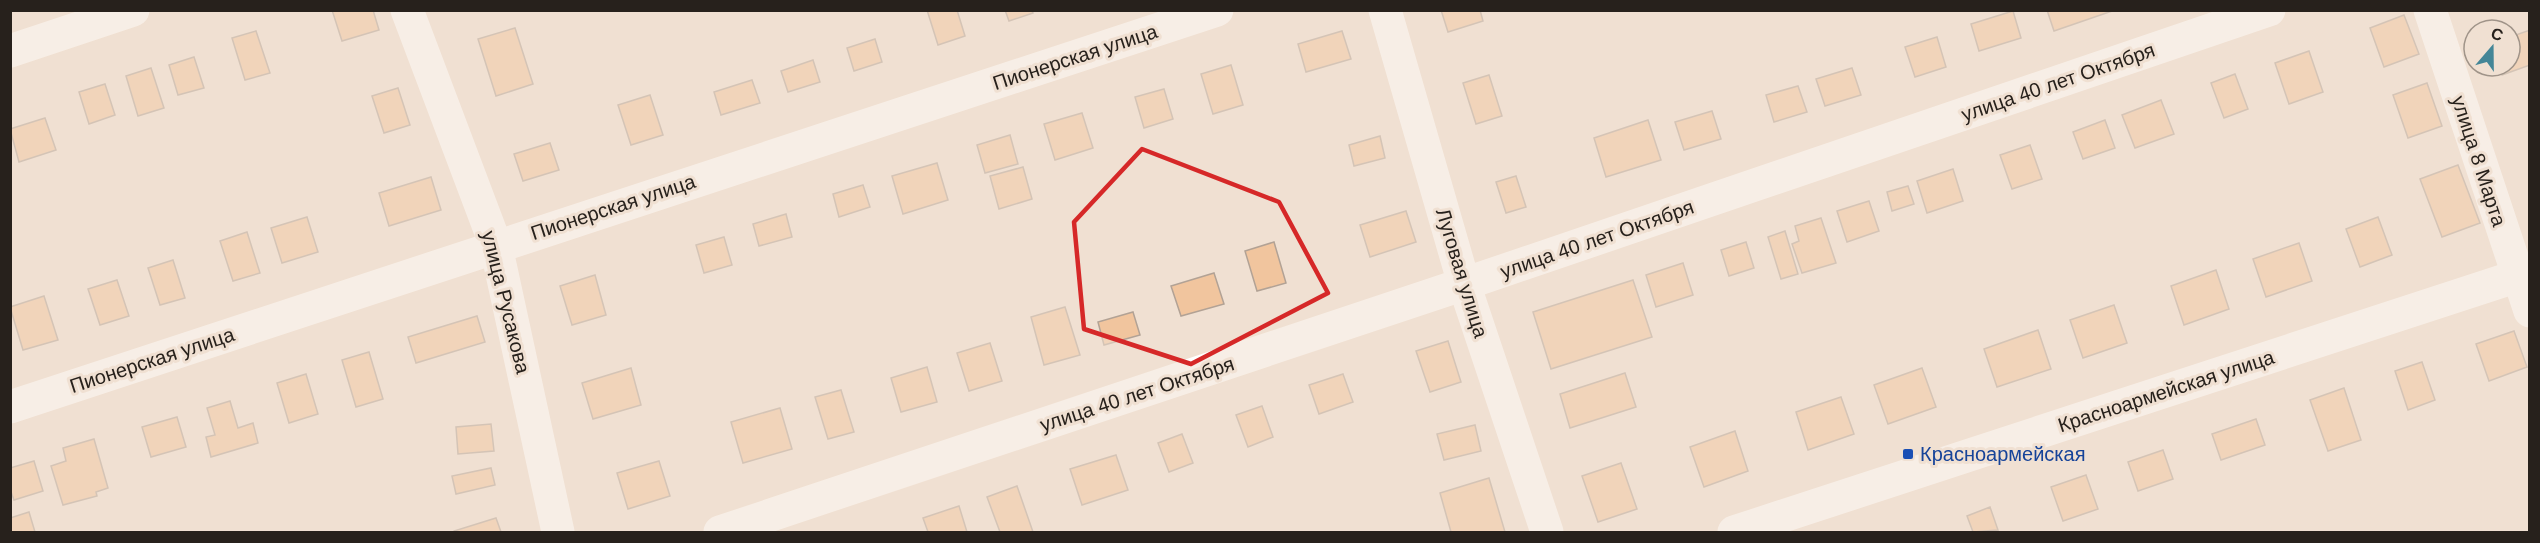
<svg xmlns="http://www.w3.org/2000/svg" width="2540" height="543" font-family="Helvetica,sans-serif">
<style>
.building{fill:#f1c59e;stroke:#b2a295;stroke-width:1.5}
.lines{fill:none;stroke-linecap:round;stroke-linejoin:round}
.minor{stroke:#fff;stroke-width:33}
.major{stroke:#fff;stroke-width:33}
.marked{fill:none;stroke:#d62828;stroke-width:4.5;stroke-linejoin:round}
.transit-dot{fill:#1a4fb4;stroke:#f0e0d2;stroke-width:2}
.labels{text-anchor:middle;dominant-baseline:central;stroke-width:6;stroke-linejoin:round;paint-order:stroke}
.street-label{font-size:20px;fill:#27211c;stroke:#f0e0d2}
.transit-label{font-size:20px;fill:#164399;stroke:#f0e0d2;text-anchor:start}
</style>
<rect width="100%" height="100%" fill="#f0e0d2"/>
<!-- building -->
<g class="building">
<path d="M332,10H373L379,30L342,41Z"/>
<path d="M927,10H957L965,36L938,45Z"/>
<path d="M1005,10H1032L1033,13L1009,21Z"/>
<path d="M1441,10H1480L1483,21L1448,32Z"/>
<path d="M2047,10H2115L2054,31Z"/>
<path d="M2013,11L2021,38L1979,51L1971,24Z"/>
<path d="M2404,15L2419,54L2384,67L2370,28Z"/>
<path d="M515,28L533,84L496,96L478,39Z"/>
<path d="M2530,30V65L2502,75L2499,66H2510V37Z"/>
<path d="M256,31L270,73L245,80L232,38Z"/>
<path d="M1342,31L1351,59L1306,72L1298,44Z"/>
<path d="M1937,37L1946,67L1915,77L1905,47Z"/>
<path d="M875,39L882,62L854,71L847,48Z"/>
<path d="M2309,51L2323,92L2289,104L2275,63Z"/>
<path d="M194,57L204,88L178,95L169,65Z"/>
<path d="M813,60L820,82L788,92L781,71Z"/>
<path d="M1231,65L1243,105L1213,114L1201,74Z"/>
<path d="M151,68L164,108L138,116L126,76Z"/>
<path d="M1852,68L1861,95L1825,106L1816,79Z"/>
<path d="M2235,74L2248,109L2224,118L2211,83Z"/>
<path d="M1489,75L1502,116L1476,124L1463,83Z"/>
<path d="M752,80L760,103L721,115L714,92Z"/>
<path d="M2427,83L2442,126L2408,138L2393,95Z"/>
<path d="M105,84L115,115L89,124L79,92Z"/>
<path d="M1798,86L1807,112L1774,122L1766,95Z"/>
<path d="M398,88L410,125L384,133L372,96Z"/>
<path d="M1164,89L1173,119L1144,128L1135,97Z"/>
<path d="M650,95L663,135L631,145L618,105Z"/>
<path d="M2161,100L2174,134L2135,148L2122,115Z"/>
<path d="M1712,111L1721,139L1684,150L1675,122Z"/>
<path d="M1082,113L1093,148L1055,160L1044,124Z"/>
<path d="M45,118L56,150L19,162L10,129Z"/>
<path d="M1648,120L1661,160L1606,177L1594,138Z"/>
<path d="M2105,120L2115,148L2083,159L2073,132Z"/>
<path d="M1010,135L1018,164L985,173L977,145Z"/>
<path d="M1380,136L1385,158L1354,166L1349,145Z"/>
<path d="M550,143L559,170L523,181L514,154Z"/>
<path d="M2030,145L2042,179L2012,189L2000,155Z"/>
<path d="M937,163L948,200L903,214L892,176Z"/>
<path d="M2458,165L2480,223L2442,237L2420,179Z"/>
<path d="M1023,167L1032,199L999,209L990,176Z"/>
<path d="M1953,169L1963,201L1927,213L1917,181Z"/>
<path d="M1516,176L1526,207L1506,213L1496,182Z"/>
<path d="M431,177L441,210L389,226L379,193Z"/>
<path d="M863,185L870,207L839,217L833,194Z"/>
<path d="M1908,186L1914,204L1892,211L1887,192Z"/>
<path d="M1869,201L1879,231L1847,242L1837,211Z"/>
<path d="M1406,211L1416,242L1370,257L1360,225Z"/>
<path d="M786,214L792,237L759,246L753,224Z"/>
<path d="M307,217L318,252L282,263L271,228Z"/>
<path d="M2378,217L2392,255L2360,267L2346,229Z"/>
<path d="M1821,218L1836,263L1802,273L1792,244L1799,241L1795,226Z"/>
<path d="M1785,231L1798,274L1781,279L1768,237Z"/>
<path d="M247,232L260,273L233,281L220,241Z"/>
<path d="M724,237L732,265L704,273L696,245Z"/>
<path d="M1274,242L1286,283L1257,291L1245,251Z"/>
<path d="M1746,242L1754,268L1729,276L1721,250Z"/>
<path d="M2299,243L2312,281L2266,297L2253,259Z"/>
<path d="M173,260L185,298L160,305L148,268Z"/>
<path d="M1683,263L1693,295L1656,307L1646,275Z"/>
<path d="M2216,270L2229,309L2184,325L2171,286Z"/>
<path d="M1214,273L1224,304L1181,316L1171,286Z"/>
<path d="M595,275L606,315L572,325L560,286Z"/>
<path d="M117,280L129,316L100,325L88,289Z"/>
<path d="M1633,280L1652,337L1551,369L1533,312Z"/>
<path d="M44,296L58,340L23,350L10,307Z"/>
<path d="M2114,305L2127,343L2083,358L2070,320Z"/>
<path d="M1065,307L1080,355L1044,365L1031,317Z"/>
<path d="M1133,312L1140,335L1104,345L1098,322Z"/>
<path d="M477,316L485,342L416,363L408,337Z"/>
<path d="M2038,330L2051,369L1997,387L1984,349Z"/>
<path d="M2514,331L2527,367L2489,381L2476,344Z"/>
<path d="M1448,341L1461,382L1430,392L1416,351Z"/>
<path d="M990,343L1002,381L969,391L957,353Z"/>
<path d="M369,352L383,399L356,407L342,360Z"/>
<path d="M2422,362L2435,400L2408,410L2395,371Z"/>
<path d="M927,367L937,402L901,412L891,378Z"/>
<path d="M631,368L641,405L593,419L582,383Z"/>
<path d="M1922,368L1936,407L1888,424L1874,385Z"/>
<path d="M1625,373L1636,407L1570,428L1560,394Z"/>
<path d="M306,374L318,414L289,423L277,383Z"/>
<path d="M1343,374L1353,402L1319,414L1309,385Z"/>
<path d="M2344,388L2361,440L2328,451L2310,400Z"/>
<path d="M841,390L854,432L828,439L815,397Z"/>
<path d="M1841,397L1854,434L1808,450L1796,412Z"/>
<path d="M230,401L238,428L253,423L258,443L211,457L206,437L215,435L207,408Z"/>
<path d="M1262,406L1273,437L1248,447L1236,415Z"/>
<path d="M780,408L792,449L743,463L731,422Z"/>
<path d="M177,417L186,447L151,457L142,427Z"/>
<path d="M2256,419L2265,445L2221,460L2212,434Z"/>
<path d="M491,424L494,451L458,454L456,427Z"/>
<path d="M1475,425L1481,451L1444,460L1437,434Z"/>
<path d="M1735,431L1748,471L1704,487L1690,447Z"/>
<path d="M1182,434L1193,463L1169,472L1158,443Z"/>
<path d="M94,439L108,488L96,492L97,496L63,505L51,466L66,461L63,448Z"/>
<path d="M2163,450L2173,479L2138,491L2128,462Z"/>
<path d="M1116,455L1128,490L1082,505L1070,469Z"/>
<path d="M34,461L43,491L14,500L10,489V468Z"/>
<path d="M659,461L670,496L628,509L617,473Z"/>
<path d="M1621,463L1637,509L1598,522L1582,476Z"/>
<path d="M491,468L495,485L456,494L452,476Z"/>
<path d="M2086,475L2098,509L2063,521L2051,487Z"/>
<path d="M1489,478L1505,532H1451L1440,493Z"/>
<path d="M1017,486L1033,532H1000L987,497Z"/>
<path d="M959,506L967,532H928L923,518Z"/>
<path d="M1990,507L1998,530L1973,532L1967,516Z"/>
<path d="M29,512L35,532H10V518Z"/>
<path d="M496,518L501,532H454V531Z"/>
</g>
<g class="lines">
<!-- minor -->
<g class="minor">
<path d="M407,10L496,246L558,532"/>
<path d="M1385,10L1464,284L1547,532"/>
<path d="M2430,10L2530,311"/>
<path d="M10,51L133,10"/>
<path d="M10,407L1217,10"/>
<path d="M720,532L1464,284L2269,10"/>
</g>
<!-- major -->
<path class="major" d="M1734,532L2530,272"/>
</g>
<!-- marked area -->
<path d="M0 0H2540V543H0ZM1142,149L1279,202L1328,293L1191,364L1084,329L1074,222Z" fill="#f0e0d2" fill-opacity=".55" fill-rule="evenodd"/>
<path class="marked" d="M1142,149L1279,202L1328,293L1191,364L1084,329L1074,222Z"/>
<!-- markers -->
<rect class="transit-dot" x="1902" y="448" width="12" height="12" rx="3"/>
<g class="labels">
<!-- street labels -->
<g class="street-label">
<text transform="translate(1075 57) rotate(-18)">Пионерская улица</text>
<text transform="translate(2058 82) rotate(-19)">улица 40 лет Октября</text>
<text transform="translate(2479 161) rotate(72)">улица 8 Марта</text>
<text transform="translate(613 207) rotate(-18)">Пионерская улица</text>
<text transform="translate(1597 239) rotate(-19)">улица 40 лет Октября</text>
<text transform="translate(1462 273) rotate(73)">Луговая улица</text>
<text transform="translate(506 302) rotate(76)">улица Русакова</text>
<text transform="translate(152 360) rotate(-18)">Пионерская улица</text>
<text transform="translate(2166 391) rotate(-18)">Красноармейская улица</text>
<text transform="translate(1137 394) rotate(-18)">улица 40 лет Октября</text>
</g>
<!-- transit labels -->
<g class="transit-label">
<text x="1920" y="454">Красноармейская</text>
</g>
</g>
<!-- border -->
<rect width="2540" height="543" fill="none" stroke="#27211c" stroke-width="24"/>
<!-- north arrow -->
<g transform="translate(2492 48) rotate(20)"><circle r="28" fill="#f0e0d2" stroke="#a09489" stroke-width="1.5"/>
<path d="M0-4.5L10 22L0 15L-10 22Z" fill="#448697"/>
<text y="-9" font-size="16" font-weight="bold" text-anchor="middle" fill="#27211c">С</text>
</g>
</svg>
